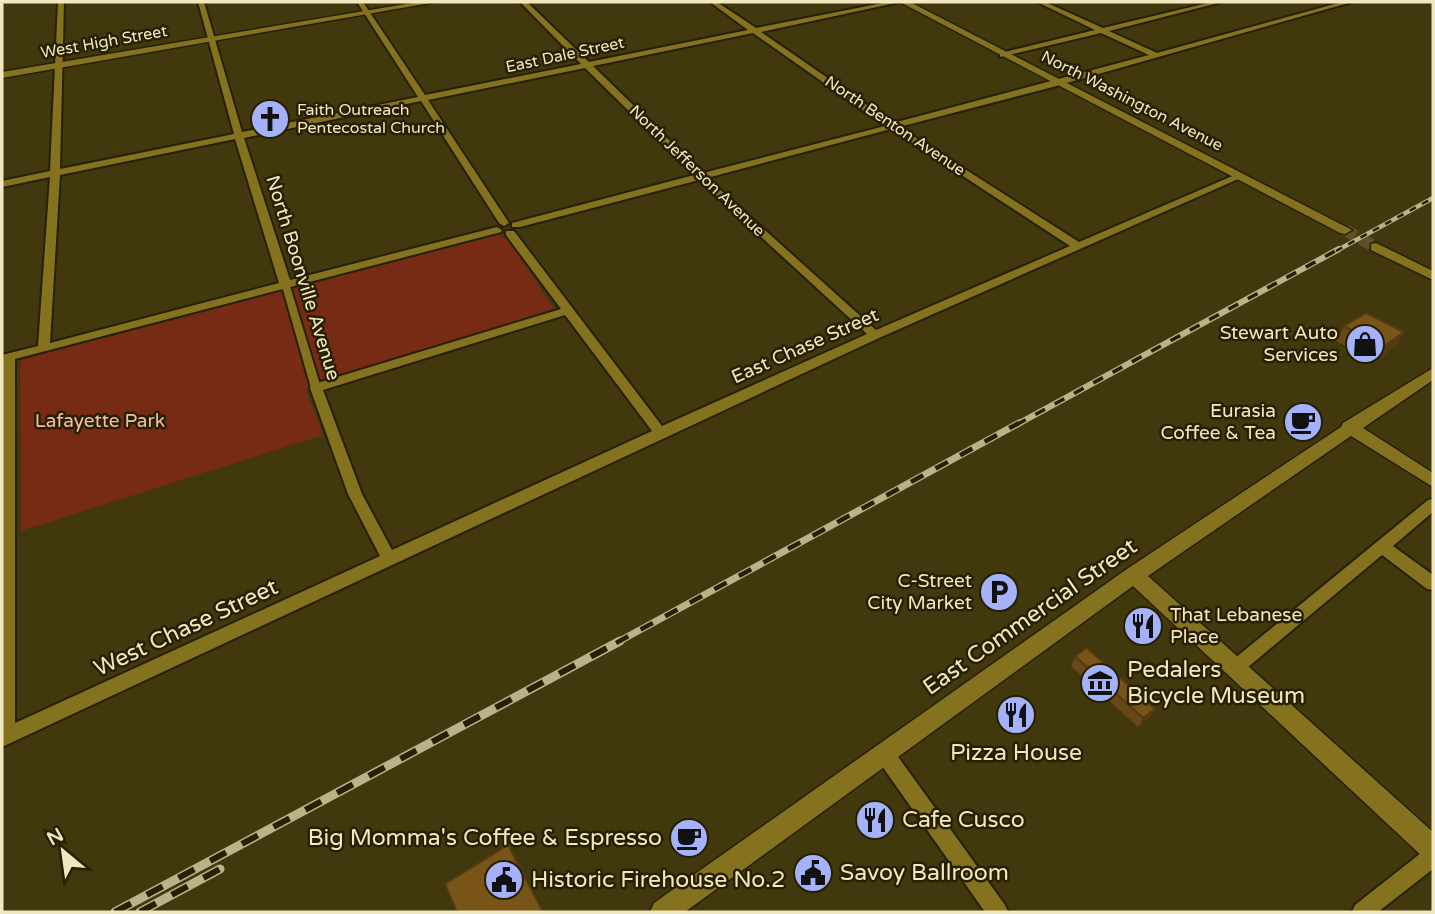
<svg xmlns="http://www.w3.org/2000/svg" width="1435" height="914" font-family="'Varela Round',sans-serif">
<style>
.green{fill:#772a14}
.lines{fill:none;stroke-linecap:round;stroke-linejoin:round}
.tertiary-tunnel{stroke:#5c5228;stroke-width:12;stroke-dasharray:12 6;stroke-linecap:butt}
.pedestrian-casing{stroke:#262006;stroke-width:4}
.minor-casing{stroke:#262006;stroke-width:4}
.tertiary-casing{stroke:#262006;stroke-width:3}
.pedestrian{fill:#85721e;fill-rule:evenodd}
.minor{fill:#85721e;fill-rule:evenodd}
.tertiary{fill:#85721e;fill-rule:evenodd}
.rail-far3-casing{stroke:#bbb28a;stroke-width:4.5}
.rail-far2-casing{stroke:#bbb28a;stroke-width:6}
.rail-far1-casing{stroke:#bbb28a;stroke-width:7}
.rail-casing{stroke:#bbb28a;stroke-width:9}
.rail-far3{stroke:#271f00;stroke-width:2.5;stroke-dasharray:7;stroke-linecap:butt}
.rail-far2{stroke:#271f00;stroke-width:3.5;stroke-dasharray:11;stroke-linecap:butt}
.rail-far1{stroke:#271f00;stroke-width:4.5;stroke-dasharray:14;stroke-linecap:butt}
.rail{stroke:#271f00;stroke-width:6;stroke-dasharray:18;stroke-linecap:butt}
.wall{fill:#674816}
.shaded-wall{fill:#543b12}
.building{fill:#785419;stroke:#543b12;stroke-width:2}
.labels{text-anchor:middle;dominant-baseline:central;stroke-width:5;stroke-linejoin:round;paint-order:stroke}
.far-street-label{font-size:16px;fill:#f1e8c2;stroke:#271f00}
.far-poi-label{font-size:16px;fill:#f1e8c2;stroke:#271f00;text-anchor:start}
.street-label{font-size:19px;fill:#f1e8c2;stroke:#271f00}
.poi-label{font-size:19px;fill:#f1e8c2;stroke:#271f00;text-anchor:end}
.park-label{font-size:19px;fill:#f4bbab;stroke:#271f00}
.near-street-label{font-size:23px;fill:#f1e8c2;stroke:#271f00}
.near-poi-label{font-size:23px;fill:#f1e8c2;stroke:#271f00;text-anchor:start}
</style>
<rect width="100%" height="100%" fill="#42380d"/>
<!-- green -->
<path class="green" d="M497,235L508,239L554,309L314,383L306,390L323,435L21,531L20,362L24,359Z"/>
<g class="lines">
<!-- tertiary-tunnel -->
<path class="tertiary-tunnel" d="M1345,230L1376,247"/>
<defs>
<path id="pedestrian" d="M286,283L290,286L321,388L319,390H313L311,388L282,286Z"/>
<g id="minor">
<path d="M58,2H64L60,169L234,134L198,2H204L242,132L418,97L357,2H363L425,95L581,64L520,2H527L589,62L748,30L710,2H717L756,28L888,2H900L761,32L893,123L1149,55L1101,33L1000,57V53L1095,30L1037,2H1045L1103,28L1212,2H1222L1109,31L1157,53L1342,2H1352L1049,88L899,127L1079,242L1237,174L1245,176L879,338L2,747V355L38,346L50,177L2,187V181L50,171ZM753,33L885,126L703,173L593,66ZM585,68L694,175L512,223V227H520L699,180L867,334L662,426L514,231H506V235L561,309L311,385L310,388L348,494L380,556L15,723V359L501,232L502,230L497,227L290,280L244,138L421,101L499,223L504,226L509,223L428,100ZM891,129L1070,246L876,330L707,178ZM235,139L279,283L50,343L60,175ZM565,315L652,431L392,550L362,494L323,390Z"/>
<path d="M1433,499V512L1393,546L1433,575V590L1427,589L1382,555L1241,673L1235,676L1229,673L1226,668L1229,663L1428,500Z"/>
<path d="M884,744L891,747L1005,905L1008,912H985L877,759L875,753L877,747Z"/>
<path d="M1433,846V869L1378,912H1352L1355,905L1426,849Z"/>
</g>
<g id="tertiary">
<path d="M418,2H436L2,78V72Z"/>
<path d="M900,2H910L1352,230L1345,234L1340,233Z"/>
<path d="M1376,243L1433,271V280L1371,250V244Z"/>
<path d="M1433,368V380L1363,428L1433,473V487L1351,436L1148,576L1433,832V861L1424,858L1133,586L685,912H650L654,903L1127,569L1341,427L1343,423Z"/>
</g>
</defs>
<!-- pedestrian casing -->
<use href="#pedestrian" class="pedestrian-casing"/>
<!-- minor casing -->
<use href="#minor" class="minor-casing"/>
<!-- tertiary casing -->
<use href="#tertiary" class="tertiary-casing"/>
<!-- pedestrian -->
<use href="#pedestrian" class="pedestrian"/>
<!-- minor -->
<use href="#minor" class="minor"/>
<!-- tertiary -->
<use href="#tertiary" class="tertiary"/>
<defs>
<path id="rail-far3" d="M1336,251L1433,198"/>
<path id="rail-far2" d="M1016,425L1339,249"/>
<path id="rail-far1" d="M616,643L1019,423"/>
<g id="rail">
<path d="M115,912L620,641"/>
<path d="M140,912L220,869"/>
</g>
</defs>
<!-- rail-far3 casing -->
<use href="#rail-far3" class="rail-far3-casing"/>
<!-- rail-far2 casing -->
<use href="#rail-far2" class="rail-far2-casing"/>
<!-- rail-far1 casing -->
<use href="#rail-far1" class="rail-far1-casing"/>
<!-- rail casing -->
<use href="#rail" class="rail-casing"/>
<!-- rail-far3 -->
<use href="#rail-far3" class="rail-far3"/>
<!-- rail-far2 -->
<use href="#rail-far2" class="rail-far2"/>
<!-- rail-far1 -->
<use href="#rail-far1" class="rail-far1"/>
<!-- rail -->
<use href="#rail" class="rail"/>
</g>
<!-- wall -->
<g class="wall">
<path d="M1344,326L1404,332L1395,347L1374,361L1336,341Z"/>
<path d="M1075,656L1155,709L1149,718L1138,727L1071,666Z"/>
</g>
<!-- shaded-wall -->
<g class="shaded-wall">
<path d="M1404,332L1395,347L1374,361L1383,347Z"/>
<path d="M1155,709L1149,718L1138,727L1143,718Z"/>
</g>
<!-- building -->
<g class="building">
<path d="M1366,313L1404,332L1383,347L1344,326Z"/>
<path d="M1087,648L1155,709L1143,718L1075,656Z"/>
<path d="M508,845L543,912H457L445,884Z"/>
</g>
<!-- icons -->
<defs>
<symbol id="church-disc" viewBox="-11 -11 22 22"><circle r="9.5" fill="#a4b2fc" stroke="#271f00"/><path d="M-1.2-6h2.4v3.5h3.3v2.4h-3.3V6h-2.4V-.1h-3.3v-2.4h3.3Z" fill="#111"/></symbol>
<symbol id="shop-disc" viewBox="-11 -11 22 22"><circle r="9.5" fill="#a4b2fc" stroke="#271f00"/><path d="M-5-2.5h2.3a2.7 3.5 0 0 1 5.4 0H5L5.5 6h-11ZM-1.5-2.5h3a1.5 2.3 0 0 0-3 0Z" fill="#111"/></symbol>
<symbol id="cafe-disc" viewBox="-11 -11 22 22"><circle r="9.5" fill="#a4b2fc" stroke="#271f00"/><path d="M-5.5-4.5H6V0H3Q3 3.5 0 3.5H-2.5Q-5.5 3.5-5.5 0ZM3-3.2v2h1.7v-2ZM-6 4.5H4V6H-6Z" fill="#111"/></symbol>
<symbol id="parking-disc" viewBox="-11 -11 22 22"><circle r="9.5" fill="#a4b2fc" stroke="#271f00"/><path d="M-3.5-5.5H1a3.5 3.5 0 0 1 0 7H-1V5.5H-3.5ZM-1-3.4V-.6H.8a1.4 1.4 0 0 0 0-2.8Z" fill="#111"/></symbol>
<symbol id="restaurant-disc" viewBox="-11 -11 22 22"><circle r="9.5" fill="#a4b2fc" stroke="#271f00"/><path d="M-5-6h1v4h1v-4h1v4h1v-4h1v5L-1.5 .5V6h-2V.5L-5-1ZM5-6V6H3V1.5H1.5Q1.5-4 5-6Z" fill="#111"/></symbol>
<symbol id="museum-disc" viewBox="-11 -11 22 22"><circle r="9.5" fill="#a4b2fc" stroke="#271f00"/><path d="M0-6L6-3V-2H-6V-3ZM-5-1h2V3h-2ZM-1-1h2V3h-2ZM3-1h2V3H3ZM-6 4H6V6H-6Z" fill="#111"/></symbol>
<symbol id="civic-disc" viewBox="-11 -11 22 22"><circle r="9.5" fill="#a4b2fc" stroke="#271f00"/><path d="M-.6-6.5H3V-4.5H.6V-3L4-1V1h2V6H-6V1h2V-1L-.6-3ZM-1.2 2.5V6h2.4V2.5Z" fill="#111"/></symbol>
</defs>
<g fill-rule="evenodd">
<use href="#church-disc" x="248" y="97" width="44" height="44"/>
<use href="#shop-disc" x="1343" y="322" width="44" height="44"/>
<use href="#cafe-disc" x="1281" y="400" width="44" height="44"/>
<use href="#parking-disc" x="977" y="570" width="44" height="44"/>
<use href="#restaurant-disc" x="1121" y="604" width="44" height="44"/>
<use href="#museum-disc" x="1078" y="661" width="44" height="44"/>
<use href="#restaurant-disc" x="994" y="693" width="44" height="44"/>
<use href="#restaurant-disc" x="853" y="798" width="44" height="44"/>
<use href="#cafe-disc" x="667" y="816" width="44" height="44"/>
<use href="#civic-disc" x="791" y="851" width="44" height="44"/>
<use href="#civic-disc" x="482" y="858" width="44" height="44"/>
</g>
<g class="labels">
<!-- far-street labels -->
<g class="far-street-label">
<text transform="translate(104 42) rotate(-10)">West High Street</text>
<text transform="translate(565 55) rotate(-12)">East Dale Street</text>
<text transform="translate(1132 101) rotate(27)">North Washington Avenue</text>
<text transform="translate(895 126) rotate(34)">North Benton Avenue</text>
<text transform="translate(697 171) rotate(44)">North Jefferson Avenue</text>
</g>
<!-- far-poi labels -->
<g class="far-poi-label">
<text x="297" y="110">Faith Outreach<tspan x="297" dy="18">Pentecostal Church</tspan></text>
</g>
<!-- street labels -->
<g class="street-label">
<text transform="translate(303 278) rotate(73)">North Boonville Avenue</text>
<text transform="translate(805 346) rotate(-24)">East Chase Street</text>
</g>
<!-- poi labels -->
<g class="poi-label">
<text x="1338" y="333">Stewart Auto<tspan x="1338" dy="22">Services</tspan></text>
<text x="1276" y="411">Eurasia<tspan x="1276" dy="22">Coffee &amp; Tea</tspan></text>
<text x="972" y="581">C-Street<tspan x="972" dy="22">City Market</tspan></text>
<text x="1170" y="615" text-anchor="start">That Lebanese<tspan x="1170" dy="22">Place</tspan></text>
</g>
<!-- park labels -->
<g class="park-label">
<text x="100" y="421">Lafayette Park</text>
</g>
<!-- near-street labels -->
<g class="near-street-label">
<text transform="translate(1030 617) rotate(-35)">East Commercial Street</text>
<text transform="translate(186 628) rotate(-25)">West Chase Street</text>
</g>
<!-- near-poi labels -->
<g class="near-poi-label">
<text x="1127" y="670">Pedalers<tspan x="1127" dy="26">Bicycle Museum</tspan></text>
<text x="1016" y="753" text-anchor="middle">Pizza House</text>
<text x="902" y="820">Cafe Cusco</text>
<text x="662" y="838" text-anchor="end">Big Momma's Coffee &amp; Espresso</text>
<text x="840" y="873">Savoy Ballroom</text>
<text x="531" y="880">Historic Firehouse No.2</text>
</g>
</g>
<!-- border -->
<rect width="1435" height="914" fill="none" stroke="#f1e8c2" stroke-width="7"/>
<!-- north arrow -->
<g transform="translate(63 851) rotate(331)" stroke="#271f00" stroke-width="5" paint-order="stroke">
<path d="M0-5L12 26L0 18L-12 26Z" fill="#f1e8c2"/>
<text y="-10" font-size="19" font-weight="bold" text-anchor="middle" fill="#f1e8c2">N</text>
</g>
</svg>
